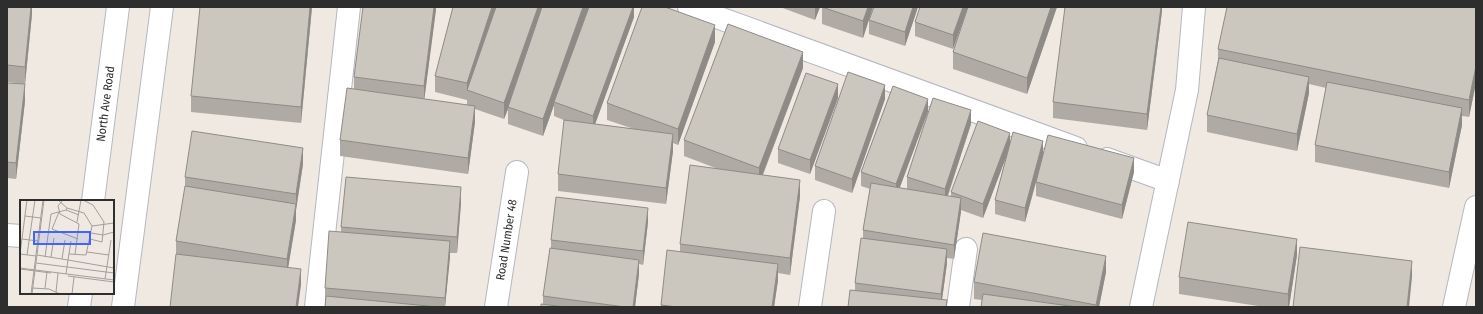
<svg xmlns="http://www.w3.org/2000/svg" width="1483" height="314" font-family="'Fira Sans Condensed',sans-serif">
<style>
.lines{fill:none;stroke-linecap:round;stroke-linejoin:round}
.minor-casing{stroke:#b4b7c1;stroke-width:24}
.tertiary-casing{stroke:#b4b7c1;stroke-width:24}
.minor{stroke:#fff;stroke-width:22}
.tertiary{stroke:#fff;stroke-width:22}
.wall{fill:#afaba4}
.shaded-wall{fill:#8e8b86}
.building{fill:#cbc7bf;stroke:#8e8b86}
.labels{text-anchor:middle;dominant-baseline:central;stroke-width:4;stroke-linejoin:round;paint-order:stroke}
.street-label{font-size:12px;fill:#2e2e2e;stroke:#fff}
.inset-road{fill:none;stroke:#a29e99;stroke-width:1}
.view{fill:#4264fb;fill-opacity:0.15;stroke:#4264fb;stroke-width:2}
.inset-edge{fill:none;stroke:#2e2e2e;stroke-width:2}
</style>
<rect width="100%" height="100%" fill="#efe9e1"/>
<g class="lines">
<defs>
<g id="minor">
<path d="M689,7L1076,148"/>
<path d="M1107,159L1168,181"/>
<path d="M7,235L21,236"/>
<path d="M316,307L349,7"/>
<path id="s1" d="M496,307L517,172"/>
<path d="M810,307L824,211"/>
<path d="M958,307L966,249"/>
<path d="M1141,307L1187,90L1194,7"/>
<path d="M1454,307L1476,207"/>
</g>
<g id="tertiary">
<path id="s2" d="M93,201L118,7"/>
<path d="M79,307L81,293"/>
<path d="M123,307L162,7"/>
</g>
</defs>
<!-- minor casing -->
<use href="#minor" class="minor-casing"/>
<!-- tertiary casing -->
<use href="#tertiary" class="tertiary-casing"/>
<!-- minor -->
<use href="#minor" class="minor"/>
<!-- tertiary -->
<use href="#tertiary" class="tertiary"/>
</g>
<!-- wall -->
<g class="wall">
<path d="M7,7H32V14L25,84L7,82Z"/>
<path d="M312,7L301,123L191,112V96Z"/>
<path d="M436,7L424,99L467,105V98V100L435,92V76L453,7H589L578,38L634,7V17L595,124L634,129L607,120V103L715,42L678,145L673,143V151L666,204L558,191V174L566,121L554,116V105L543,136L508,124V109L504,119L475,109V122L468,174L340,156V140L354,89V77Z"/>
<path d="M780,7H820L815,20Z"/>
<path d="M822,7H873L863,38L822,24Z"/>
<path d="M874,7H918L905,46L869,34V20Z"/>
<path d="M968,7H1057L1027,94L953,69V52Z"/>
<path d="M968,7L953,49L915,36V22Z"/>
<path d="M1162,7V11L1147,130L1053,118V102Z"/>
<path d="M1476,7V83L1469,117L1462,116V125L1449,188L1315,162V145L1326,88L1309,84V93L1297,151L1207,132V115L1218,60V49Z"/>
<path d="M803,68L763,175L800,196L790,275L778,273V280L774,307H661V305L680,251V244L718,169L684,156V140Z"/>
<path d="M7,83L25,101L16,179L7,178Z"/>
<path d="M893,86L899,188L907,189V177L971,124L948,196H951V192L1010,144L1043,155L1134,172L1122,219L1036,196V183L1025,222L995,214V200L1007,154L983,218L961,210L954,259L947,258V263L942,300L947,307L855,291V283L863,238V230L870,189L861,186V172Z"/>
<path d="M838,98L810,174L778,163V149Z"/>
<path d="M885,99L852,193L815,180V166Z"/>
<path d="M303,164L296,210V220L288,267L301,285L176,254V241L185,189V177Z"/>
<path d="M461,203L457,253H450L445,307H325V288L341,232V227Z"/>
<path d="M648,222L643,265L639,264V274L635,307H541L543,304V296L551,248V240Z"/>
<path d="M1297,255L1289,307H1265L1179,294V277Z"/>
<path d="M1106,272L1099,307H981L982,300L974,299V282Z"/>
</g>
<!-- shaded-wall -->
<g class="shaded-wall">
<path d="M31,7H32V14L25,84V67Z"/>
<path d="M310,7H312L301,123V107Z"/>
<path d="M434,7H436V10L424,102V86Z"/>
<path d="M492,7H498L467,90V100V83Z"/>
<path d="M538,7H543L508,107V109L504,119V103Z"/>
<path d="M583,7H589L555,103L554,102V105L543,136V119Z"/>
<path d="M633,7H634V17L593,130V116Z"/>
<path d="M815,7H820L815,20Z"/>
<path d="M868,7H873L863,38V21Z"/>
<path d="M913,7H918L905,46V32Z"/>
<path d="M963,7H968L953,49V35Z"/>
<path d="M1051,7H1057L1027,94V78Z"/>
<path d="M1161,7H1162V11L1147,130V114Z"/>
<path d="M715,25V42L678,145V129Z"/>
<path d="M803,52V68L759,184V168Z"/>
<path d="M1476,66V83L1469,117V100Z"/>
<path d="M1309,77V93L1297,151V134Z"/>
<path d="M25,84V101L16,179V163Z"/>
<path d="M838,84V98L810,174V160Z"/>
<path d="M885,85V99L852,193V179Z"/>
<path d="M928,99V112L896,198V184Z"/>
<path d="M475,106V122L468,174V158Z"/>
<path d="M1462,108V125L1449,188V172Z"/>
<path d="M971,110V124L945,203V189Z"/>
<path d="M1010,133V147L983,218V204Z"/>
<path d="M673,134V151L666,204V188Z"/>
<path d="M1043,141V155L1025,222V208Z"/>
<path d="M303,148V164L296,210V220L287,275V259L296,204V194Z"/>
<path d="M1134,158V172L1122,219V205Z"/>
<path d="M800,180V196L790,275V258Z"/>
<path d="M461,187V203L457,253V237Z"/>
<path d="M961,198V212L954,259V245Z"/>
<path d="M648,208V222L643,265V251Z"/>
<path d="M1297,239V255L1289,307H1288V294Z"/>
<path d="M450,241V258L445,307V298Z"/>
<path d="M947,249V263L941,307V294Z"/>
<path d="M1106,256V272L1099,307H1096Z"/>
<path d="M639,260V274L635,307H633Z"/>
<path d="M1412,261V277L1409,307H1407Z"/>
<path d="M778,264V280L774,307H772Z"/>
<path d="M301,269V285L298,307H296Z"/>
</g>
<!-- building -->
<g class="building">
<path d="M7,7H31L25,67L7,65Z"/>
<path d="M200,7H310L301,107L191,96Z"/>
<path d="M363,7H434L424,86L354,77Z"/>
<path d="M453,7H492L467,83L435,76Z"/>
<path d="M496,7H538L504,103L467,90Z"/>
<path d="M542,7H583L543,119L508,107Z"/>
<path d="M589,7H633L593,116L554,102Z"/>
<path d="M642,7H665L715,25L678,129L607,103Z"/>
<path d="M822,7H868L863,21Z"/>
<path d="M874,7H913L905,32L869,20Z"/>
<path d="M920,7H963L953,35L915,22Z"/>
<path d="M968,7H1051L1027,78L953,52Z"/>
<path d="M1065,7H1161L1147,114L1053,102Z"/>
<path d="M1227,7H1476V66L1469,100L1218,49Z"/>
<path d="M728,24L803,52L759,168L684,140Z"/>
<path d="M1219,58L1309,77L1297,134L1207,115Z"/>
<path d="M848,72L885,85L852,179L815,166Z"/>
<path d="M806,73L838,84L810,160L778,149Z"/>
<path d="M1327,82L1462,108L1449,172L1315,145Z"/>
<path d="M7,83L25,84L16,163L7,162Z"/>
<path d="M893,86L928,99L896,184L861,172Z"/>
<path d="M347,88L475,106L468,158L340,140Z"/>
<path d="M933,98L971,110L945,189L907,177Z"/>
<path d="M564,120L673,134L666,188L558,174Z"/>
<path d="M978,121L1010,133L983,204L951,192Z"/>
<path d="M192,131L303,148L296,194L185,177Z"/>
<path d="M1013,132L1043,141L1025,208L995,200Z"/>
<path d="M1048,135L1134,158L1122,205L1036,182Z"/>
<path d="M690,165L800,180L790,258L680,244Z"/>
<path d="M346,177L461,187L457,237L341,227Z"/>
<path d="M871,183L961,198L954,245L863,230Z"/>
<path d="M185,186L296,204L287,259L176,241Z"/>
<path d="M556,197L648,208L643,251L551,240Z"/>
<path d="M1188,222L1297,239L1288,294L1179,277Z"/>
<path d="M329,231L450,241L445,298L325,288Z"/>
<path d="M983,233L1106,256L1096,305L974,282Z"/>
<path d="M861,238L947,249L941,294L855,283Z"/>
<path d="M1300,247L1412,261L1407,307H1293Z"/>
<path d="M550,248L639,260L633,307H625L543,296Z"/>
<path d="M667,250L778,264L772,307H677L661,305Z"/>
<path d="M176,254L301,269L296,307H170Z"/>
<path d="M850,290L947,300L946,307H848Z"/>
<path d="M983,294L1077,307H981Z"/>
<path d="M326,296L438,307H325Z"/>
<path d="M541,304L565,307H541Z"/>
</g>
<g class="labels">
<!-- street labels -->
<g class="street-label">
<text stroke="none"><textPath href="#s2" startOffset="98">North Ave Road</textPath></text>
<text stroke="none"><textPath href="#s1" startOffset="68">Road Number 48</textPath></text>
</g>
</g>
<!-- overview -->
<g transform="translate(20 200)">
<rect width="94" height="94" fill="#efe9e1"/>
<path class="inset-road" d="M38,0L47,8L46,10L59,15M43,0L38,6L40,14L59,24L55,54M63,0L73,5L84,22L82,42L70,39M47,8L64,13L72,26L66,55L49,54M39,12L32,29L58,39M5,16L21,18M57,22L61,0M72,26L94,23M71,33L83,35L94,32M2,39L18,41M67,52L89,55M0,54L7,0M0,54L16,56M7,55L15,0M17,55L48,60L51,41M25,57L31,14L46,10M31,57L34,38M42,59L45,40M16,63L94,73M0,68L94,80M0,69L31,73M46,74L48,60L94,68M48,76L94,82M85,79L91,40M12,88L29,89L40,94M25,88L27,72M36,92L38,73M11,94L23,0M12,94L24,0M52,94L54,77"/>
<path class="view" d="M14,32H70V44H14Z"/>
<rect width="94" height="94" class="inset-edge"/>
</g>
<!-- border -->
<rect width="1483" height="314" fill="none" stroke="#2e2e2e" stroke-width="16"/>
</svg>
